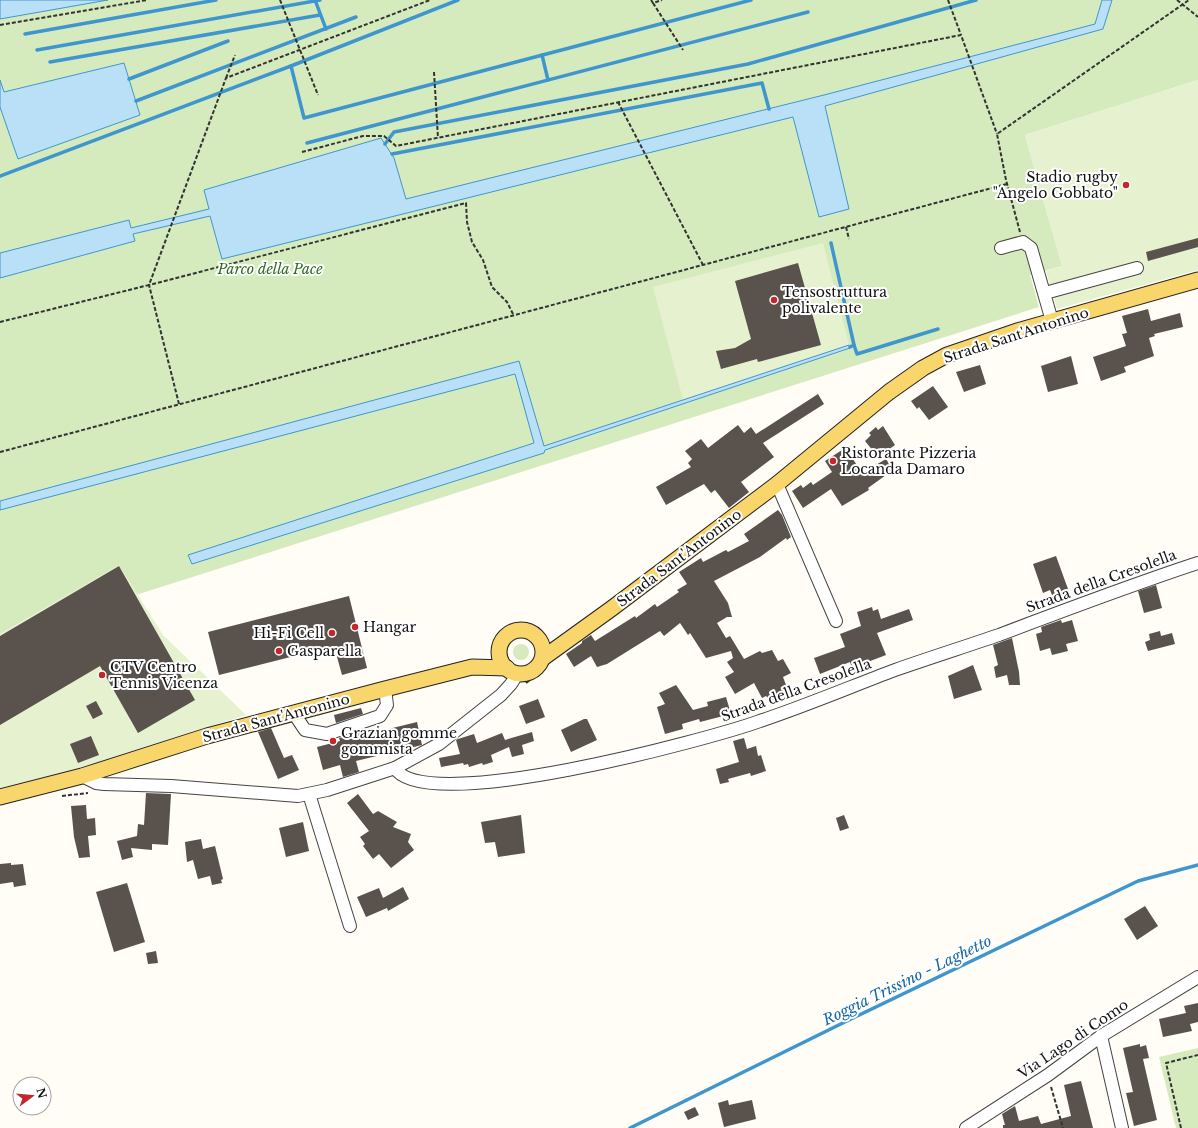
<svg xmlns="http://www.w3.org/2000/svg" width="1198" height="1128" font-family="'Libre Baskerville',serif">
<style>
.green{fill:#d5ebbd}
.pitch{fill:#e6f2cf}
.water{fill:#b9e0f7;stroke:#3f96cf}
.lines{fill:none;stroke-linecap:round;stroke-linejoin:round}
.stream{stroke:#3f96cf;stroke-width:3.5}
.building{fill:#5a524d}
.minor-casing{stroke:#444;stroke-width:14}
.major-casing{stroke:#222;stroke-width:17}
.path{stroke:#333;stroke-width:2;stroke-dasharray:4 2;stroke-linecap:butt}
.minor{stroke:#fff;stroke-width:12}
.major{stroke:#f9d66b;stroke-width:15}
.poi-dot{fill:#c4262e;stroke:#fff;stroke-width:1.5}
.labels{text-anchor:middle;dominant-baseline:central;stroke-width:4;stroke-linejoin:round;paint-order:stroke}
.poi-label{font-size:14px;fill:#111;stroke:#fff;text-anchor:start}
.park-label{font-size:14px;font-style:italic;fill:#2f6b1f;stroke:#fff}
.street-label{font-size:14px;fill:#111;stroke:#fff}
.water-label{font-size:15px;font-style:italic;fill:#1768a6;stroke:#fff}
</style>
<rect width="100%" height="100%" fill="#fffdf5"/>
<!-- green -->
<g class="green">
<path d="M0,0H1198V80L1025,135L1062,266L1030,275L1039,307L136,595L119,566L0,634Z"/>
<circle cx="521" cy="652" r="8"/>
<path d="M1198,1048V1128H1176L1159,1057Z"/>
</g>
<!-- pitch -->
<g class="pitch">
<path d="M1198,80V270L1057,309L1046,271L1062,266L1025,135Z"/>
<path d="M823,243L849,345L683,400L653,287Z"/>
<path d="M119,565L163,635L246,715L34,782L0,790V634Z"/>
</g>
<!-- water -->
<g class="water">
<path d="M0,0H108L0,19Z"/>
<path d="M1102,0H1112L1103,29L825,106L849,209L819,217L793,117L222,259L210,216L133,234L135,241L0,278V253L129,220L131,228L209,209L204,190L381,138L394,158L406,199L824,95L1095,24Z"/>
<path d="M124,63L140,115L18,159L0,107V80L4,92Z"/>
<path d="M849,345L850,348L545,450L544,453L192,564L188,555L534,443L515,374L0,510V501L519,361L544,446Z"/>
</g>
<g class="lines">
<!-- stream -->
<g class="stream">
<path d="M315,0L326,29"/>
<path d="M25,34L216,0"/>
<path d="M37,50L320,0"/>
<path d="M542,55L548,80"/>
<path d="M50,62L320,15"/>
<path d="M291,66L458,0"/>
<path d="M129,79L228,41"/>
<path d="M136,101L356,17"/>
<path d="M307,143L808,12"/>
<path d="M385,144L394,132L748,64L976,0"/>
<path d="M392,154L762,83L769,109"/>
<path d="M0,176L291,66L304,118L751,0"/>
<path d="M831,243L854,345"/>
<path d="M850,347L854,345L857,354L938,329"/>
<path d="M630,1128L855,1017L1138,881L1198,865"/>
</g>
</g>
<!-- building -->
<g class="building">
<path d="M1198,238V247L1148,261L1146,252Z"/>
<path d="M798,263L821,345L758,362L757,359L721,369L716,351L735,348L751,339L735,281Z"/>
<path d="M1148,309L1151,321L1180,313L1183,327L1154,334L1155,336L1149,338L1154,356L1124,367L1126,372L1101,381L1093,357L1126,346L1122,334L1127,333L1122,316Z"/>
<path d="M1071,356L1078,384L1048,392L1041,366Z"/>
<path d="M980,365L986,384L964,392L956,372Z"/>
<path d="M933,386L948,407L929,420L919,407L917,409L911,401Z"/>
<path d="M818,394L824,404L763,443L774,457L741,482L749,492L729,508L715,490L711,493L704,484L666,505L656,487L691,467L688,463L692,459L685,451L701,439L708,448L738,425L744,433L751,427L756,434Z"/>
<path d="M883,426L895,445L878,457L865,441L871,435L869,433L876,427L878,430Z"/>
<path d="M842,450L843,452L847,450L862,473L886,459L893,470L868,488L869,490L842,506L831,489L803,508L792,491L801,485L803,488L811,482L813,485L832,472L825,461Z"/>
<path d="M778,510L782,515L791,537L787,540L786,538L760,557L714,581L728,603L732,617H727L717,623L726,638L730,636L744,659L760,651L762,653L772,650L778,661L783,659L791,673L783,677L789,693L773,702L770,697L768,698L766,696L762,698L754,683L735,694L725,677L734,672L727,662L733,658L731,651L706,658L690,633L688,635L680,623L664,636L660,631L607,664L597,667L591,656L574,667L566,654L582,643V641L591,635L595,641L635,616L636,618L655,604L657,607L679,592L677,590L687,584L679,572L701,558L703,562L726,550L728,552L749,541L744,534Z"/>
<path d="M1056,556L1068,589L1052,595L1050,590L1043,593L1033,564Z"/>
<path d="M119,566L195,700L138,733L100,666L0,725V636Z"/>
<path d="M1156,585L1162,608L1144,613L1138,591Z"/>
<path d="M349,596L367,668L342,675L334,646L219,675L208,632Z"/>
<path d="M872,607L873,611L878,609L881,619L909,609L913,620L877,633L886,655L852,668L850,662L820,674L814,658L845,647L840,634L861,626L857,612Z"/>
<path d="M1061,620L1062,623L1072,620L1078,641L1066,644L1068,651L1052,655L1050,648L1040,651L1036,634L1042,632L1041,627Z"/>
<path d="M1160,631L1161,636L1172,633L1175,644L1148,651L1145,642L1150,640L1149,634Z"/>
<path d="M1012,638L1019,672L1020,685H1009L1007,675L996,678L994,667L998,665L993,645Z"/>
<path d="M973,665L982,690L954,699L948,676Z"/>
<path d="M676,685L693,710L708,706L707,702L726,697L731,714L700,722L699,719L682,724L683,729L665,734L657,707L665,704L659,693Z"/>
<path d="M538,699L545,717L526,724L519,706Z"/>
<path d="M96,701L103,714L93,719L86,706Z"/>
<path d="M361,708L363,714L336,723L334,715Z"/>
<path d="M584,719H587L597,740L571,752L561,730Z"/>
<path d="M417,722L422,745L356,761L359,772L343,777L340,765L323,770L317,747L340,741L339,738L366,729L368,734Z"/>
<path d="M271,728L284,758L292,755L299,770L278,779L258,732Z"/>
<path d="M532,732L534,741L522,745L524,754L512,757L509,747L491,755L493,762L483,765L482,763L469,767L468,764L464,765L463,763L441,767L439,758L460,754L456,740L458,739L474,734L477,743L502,733L505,740Z"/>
<path d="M91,736L99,755L78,763L70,744Z"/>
<path d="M744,738L747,749L756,746L758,756L761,755L766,771L751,776L750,773L728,779L729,782L720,784L716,769L739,762L733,741Z"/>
<path d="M146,793L171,794L168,845L152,844V850L131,848L133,857L122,860L117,841L137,836L138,824L144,825Z"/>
<path d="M358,794L373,814L378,811L397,822L393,827L411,834L408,842L414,850L391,868L379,854L373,859L363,846L365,844L360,837L369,831L347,803Z"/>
<path d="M86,805L87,819L95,818L96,835L88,836L90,857L79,858L74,837L71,806Z"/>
<path d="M521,815L525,853L498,857L495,842L485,843L481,822Z"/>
<path d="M844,815L849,828L840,831L836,818Z"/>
<path d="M303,822L309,851L286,857L279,828Z"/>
<path d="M201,839L203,849L215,846L223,879L221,880L222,883L212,885L210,876L198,879L193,860L187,862L185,842Z"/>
<path d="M11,863V865L23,864L26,885L14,887L13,882L0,884V864Z"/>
<path d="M127,883L145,942L114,952L96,892Z"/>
<path d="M403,887L409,899L388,911L387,908L366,917L357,897L379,888L383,898Z"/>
<path d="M1145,906L1158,926L1137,940L1124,919Z"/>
<path d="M156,951L158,963L148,964L146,953Z"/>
<path d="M1198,1003V1022L1190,1024L1192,1031L1163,1037L1159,1019L1186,1013L1184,1006Z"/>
<path d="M1140,1044V1047L1146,1045L1149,1058L1143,1059L1157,1120L1134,1126L1126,1093L1133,1092L1123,1048Z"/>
<path d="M1081,1081L1093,1128H1003V1125H1005L1002,1114L1015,1106L1019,1121L1038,1116L1041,1124L1071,1116L1064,1085Z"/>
<path d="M728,1100L729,1105L752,1100L756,1119L724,1127L718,1103Z"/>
<path d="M695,1107L699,1115L688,1120L684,1112Z"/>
</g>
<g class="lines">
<defs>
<g id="minor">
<path d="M1001,248L1023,242L1031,248L1052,321"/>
<path d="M1045,293L1137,268"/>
<path d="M777,484L836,621"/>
<path d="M296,712L297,718L305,730L327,734L380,716L387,705L385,689"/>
<path d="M395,768C423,817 710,739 760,721C805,706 850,687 895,670C929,658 964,647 999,635C1065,610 1131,585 1198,563"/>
<path d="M82,776L96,783L104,784L171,786L298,796L327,790L395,768L439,744L501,695L511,684L518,673"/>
<path d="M309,794L350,926"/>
<path d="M1101,1036L1122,1128"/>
<path d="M966,1128L1048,1075L1101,1036L1198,977"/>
</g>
<g id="major">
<circle cx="521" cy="652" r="22"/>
<path d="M543,658L611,609L777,484L889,392L923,368L947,355L1017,331L1198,280"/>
<path d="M0,797L82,776L207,736L385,689L472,667L507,668"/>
</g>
</defs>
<!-- minor casing -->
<use href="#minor" class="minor-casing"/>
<!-- major casing -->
<use href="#major" class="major-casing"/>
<!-- path -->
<g class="path">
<path d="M280,0L318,95"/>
<path d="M651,0L653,3L662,0"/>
<path d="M948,0L961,35"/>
<path d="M1177,0L1198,17"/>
<path d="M653,3L683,50"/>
<path d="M0,25L147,0"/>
<path d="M434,72L438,138"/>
<path d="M226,78L235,55"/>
<path d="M618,102L703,265"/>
<path d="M302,152L363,136H384L396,146L961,35L997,134"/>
<path d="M846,227L849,239"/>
<path d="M1020,232L1006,180L997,134L1189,0"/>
<path d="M0,322L149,285L226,78L430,0"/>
<path d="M179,404L149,285L466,203L467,222L472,242L483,260L492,287L507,302L513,314"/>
<path d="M0,452L1007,184"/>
<path d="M526,683L542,671"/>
<path d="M62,796L88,793"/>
<path d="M1051,1087L1063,1128"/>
<path d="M1181,1128L1166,1063L1198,1055"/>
</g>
<!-- minor -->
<use href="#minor" class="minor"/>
<!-- major -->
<use href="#major" class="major"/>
</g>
<!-- markers -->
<g class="poi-dot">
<circle cx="1126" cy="185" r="4"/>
<circle cx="774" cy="300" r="4"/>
<circle cx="833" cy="461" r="4"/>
<circle cx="355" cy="627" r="4"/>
<circle cx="332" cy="633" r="4"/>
<circle cx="279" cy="651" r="4"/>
<circle cx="102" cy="675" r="4"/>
<circle cx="333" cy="741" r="4"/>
</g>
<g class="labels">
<!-- poi labels -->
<g class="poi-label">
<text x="1118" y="177" text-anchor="end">Stadio rugby<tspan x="1118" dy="16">"Angelo Gobbato"</tspan></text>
<text x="782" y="292">Tensostruttura<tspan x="782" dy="16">polivalente</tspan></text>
<text x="841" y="453">Ristorante Pizzeria<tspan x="841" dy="16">Locanda Damaro</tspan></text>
<text x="363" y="627">Hangar</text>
<text x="324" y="633" text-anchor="end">Hi-Fi Cell</text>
<text x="287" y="651">Gasparella</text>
<text x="110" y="667">CTV Centro<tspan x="110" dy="16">Tennis Vicenza</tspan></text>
<text x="341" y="733">Grazian gomme<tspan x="341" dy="16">gommista</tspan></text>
</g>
<!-- park labels -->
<g class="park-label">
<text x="270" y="269">Parco della Pace</text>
</g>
<!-- street labels -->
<g class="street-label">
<text transform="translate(1016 335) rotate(-18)">Strada Sant'Antonino</text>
<text transform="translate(679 558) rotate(-37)">Strada Sant'Antonino</text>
<text transform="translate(1101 581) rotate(-20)">Strada della Cresolella</text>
<text transform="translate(796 690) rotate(-20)">Strada della Cresolella</text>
<text transform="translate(276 718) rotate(-15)">Strada Sant'Antonino</text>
<text transform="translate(1073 1039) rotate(-34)">Via Lago di Como</text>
</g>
<!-- water labels -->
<g class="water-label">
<text transform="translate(907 980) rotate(-26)">Roggia Trissino - Laghetto</text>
</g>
</g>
<!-- north arrow -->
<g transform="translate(32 1096) rotate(74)"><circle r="19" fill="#ffffff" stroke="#a0a0a0"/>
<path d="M0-3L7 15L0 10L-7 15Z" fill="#c4262e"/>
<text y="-6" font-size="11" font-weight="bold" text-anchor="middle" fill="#111111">N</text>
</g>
</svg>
